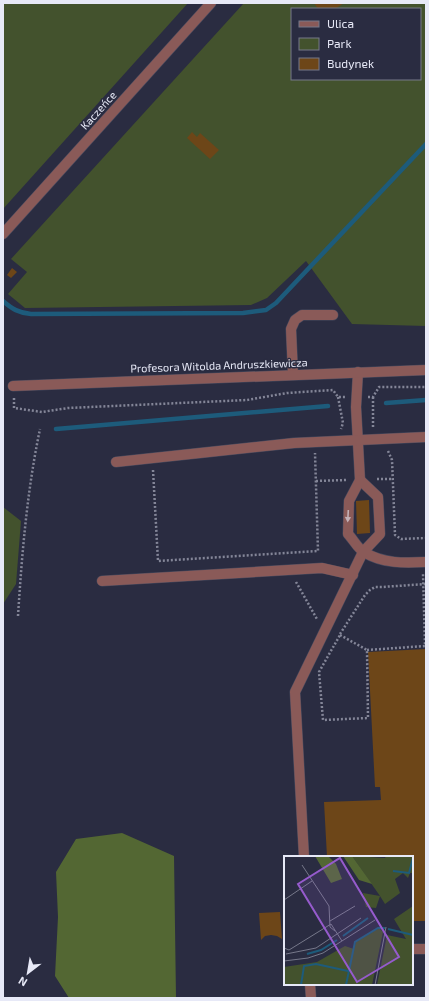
<svg xmlns="http://www.w3.org/2000/svg" width="429" height="1001" font-family="'Exo 2',sans-serif">
<style>
.green{fill:#43522d;fill-rule:evenodd}
.forest{fill:#536733}
.lines{fill:none;stroke-linecap:round;stroke-linejoin:round}
.stream{stroke:#1d5b7b;stroke-width:4.5}
.building{fill:#6d4618}
.minor-casing{stroke:#484a5e;stroke-width:11}
.path{stroke:#848698;stroke-width:2.5;stroke-dasharray:2 2;stroke-linecap:butt}
.minor{stroke:#8a5a58;stroke-width:10}
.oneway{fill:#c2b0b7}
.labels{text-anchor:middle;dominant-baseline:central;stroke-width:3;stroke-linejoin:round;paint-order:stroke}
.street-label{font-size:11px;fill:#e7e9f7;stroke:#2a2c41}
.inset-river{fill:none;stroke:#1d5b7b;stroke-width:2}
.inset-road{fill:none;stroke:#76788a;stroke-width:1}
.view{fill:#965bcd;fill-opacity:0.15;stroke:#965bcd;stroke-width:2}
.inset-edge{fill:none;stroke:#e7e9f7;stroke-width:2}
</style>
<rect width="100%" height="100%" fill="#2a2c41"/>
<!-- green -->
<g class="green">
<path d="M3,3H188L3,209Z"/>
<path d="M244,3H426V326L352,324L306,261L267,298L251,305L25,308L8,294L27,272L11,259ZM292,9H420V79H292Z"/>
<path d="M3,507L21,521L16,584L3,604Z"/>
</g>
<!-- forest -->
<path class="forest" d="M122,833L174,856L176,998H69L55,976L58,917L56,872L76,839Z"/>
<g class="lines">
<!-- stream -->
<g class="stream">
<path d="M3,301C12,309 19,313 31,314L243,313L266,310L276,303L426,144"/>
<path d="M386,403L426,400"/>
<path d="M56,429L328,406"/>
</g>
</g>
<!-- building -->
<g class="building">
<path d="M314,3H344L335,9H318Z"/>
<path d="M192,132L197,137L200,133L219,150L210,159L187,138Z"/>
<path d="M12,268L17,272L11,278L7,275Z"/>
<path d="M369,500L370,533L357,534L356,501Z"/>
<path d="M426,649V921H412V857H384V856L327,857L324,802L381,800L380,787H375L368,652Z"/>
<path d="M280,912L282,939L277,936L271,935L265,936L261,940L259,913Z"/>
</g>
<g class="lines">
<defs>
<g id="minor">
<path d="M3,234L211,3"/>
<path d="M358,372L356,407L360,480L349,501L348,534C353,539 358,549 364,552C383,564 405,563 426,562"/>
<path d="M293,374L291,329L295,320L302,315H333"/>
<path d="M13,386L426,370"/>
<path d="M116,462L294,443L426,437"/>
<path d="M102,581L322,568L353,575"/>
<path d="M304,857L295,692L363,552L380,534L378,497L360,480"/>
<path d="M412,949H426"/>
<path d="M310,984L311,998"/>
</g>
</defs>
<!-- minor casing -->
<use href="#minor" class="minor-casing"/>
<!-- path -->
<g class="path">
<path d="M338,397L343,423L341,429"/>
<path d="M368,397H373L379,387H426"/>
<path d="M14,398V408L42,412L68,408L247,400L287,393L333,390L338,397H345"/>
<path d="M373,427V397"/>
<path d="M388,451L392,460L395,535L401,539L426,538"/>
<path d="M153,470L158,561L318,551L315,453"/>
<path d="M377,479H393"/>
<path d="M316,481L346,480"/>
<path d="M296,582L317,619"/>
<path d="M18,616C22,553 27,491 40,429"/>
<path d="M340,634L365,595L370,590L375,587H382L426,584"/>
<path d="M340,635L367,650L368,718L323,720L319,672Z"/>
<path d="M367,650L425,646L423,573"/>
</g>
<!-- minor -->
<use href="#minor" class="minor"/>
</g>
<!-- one-way arrows -->
<defs><path id="oneway-solid" d="M-6-.8H1V-3.2L6.5 0L1 3.2V.8H-6Z"/></defs>
<use class="oneway" href="#oneway-solid" transform="translate(348 516) rotate(93)"/>
<g class="labels">
<!-- street labels -->
<g class="street-label">
<text transform="translate(98 110) rotate(-48)">Kaczeńce</text>
<text transform="translate(219 365) rotate(-2)">Profesora Witolda Andruszkiewicza</text>
</g>
</g>
<!-- overview -->
<g transform="translate(284 856)">
<rect width="129" height="129" fill="#2a2c41"/>
<path d="M68,0L101,2L102,0H129V17H126L124,22L119,17L111,23L116,37L101,48L96,40L92,52L82,51L79,37L96,40ZM129,50V129H93L103,79L122,83L110,63ZM95,72L99,76L88,129H0V111L33,106L61,90L70,93L72,86Z" fill="#43522d"/>
<path d="M31,0H44L52,8L58,23L47,27ZM59,0H68L88,28L75,24Z" fill="#536733"/>
<path class="inset-river" d="M109,15L125,17L129,2M104,73L129,79M59,80L84,62M23,98L37,94L53,84M17,129L20,110L32,108L64,115M62,129L71,86L94,72H101"/>
<path class="inset-road" d="M18,9L45,50L46,71L51,75M0,44L28,25M46,65L71,50M47,68L58,85M0,92L5,94L47,68M2,98L32,92L77,62M0,105L24,102L39,97L91,64M91,129L102,71"/>
<path class="view" d="M56,2L115,101L73,126L14,28Z"/>
<rect width="129" height="129" class="inset-edge"/>
</g>
<!-- border -->
<rect width="429" height="1001" fill="none" stroke="#e7e9f7" stroke-width="8"/>
<!-- legend -->
<rect x="291" y="8" width="130" height="72" fill="#2a2c41" stroke="#76788a"/>
<rect x="299" y="21" width="20" height="6" fill="#8a5a58" stroke="#76788a"/>
<text x="327" y="28" font-size="12" fill="#e7e9f7">Ulica</text>
<rect x="299" y="38" width="20" height="12" fill="#43522d" stroke="#76788a"/>
<text x="327" y="48" font-size="12" fill="#e7e9f7">Park</text>
<rect x="299" y="58" width="20" height="12" fill="#6d4618" stroke="#76788a"/>
<text x="327" y="68" font-size="12" fill="#e7e9f7">Budynek</text>
<!-- north arrow -->
<g transform="translate(28 973) rotate(211)" stroke="#2a2c41" stroke-width="3" paint-order="stroke">
<path d="M0-3L7 15L0 10L-7 15Z" fill="#e7e9f7"/>
<text y="-6" font-size="11" font-weight="bold" text-anchor="middle" fill="#e7e9f7">N</text>
</g>
</svg>
